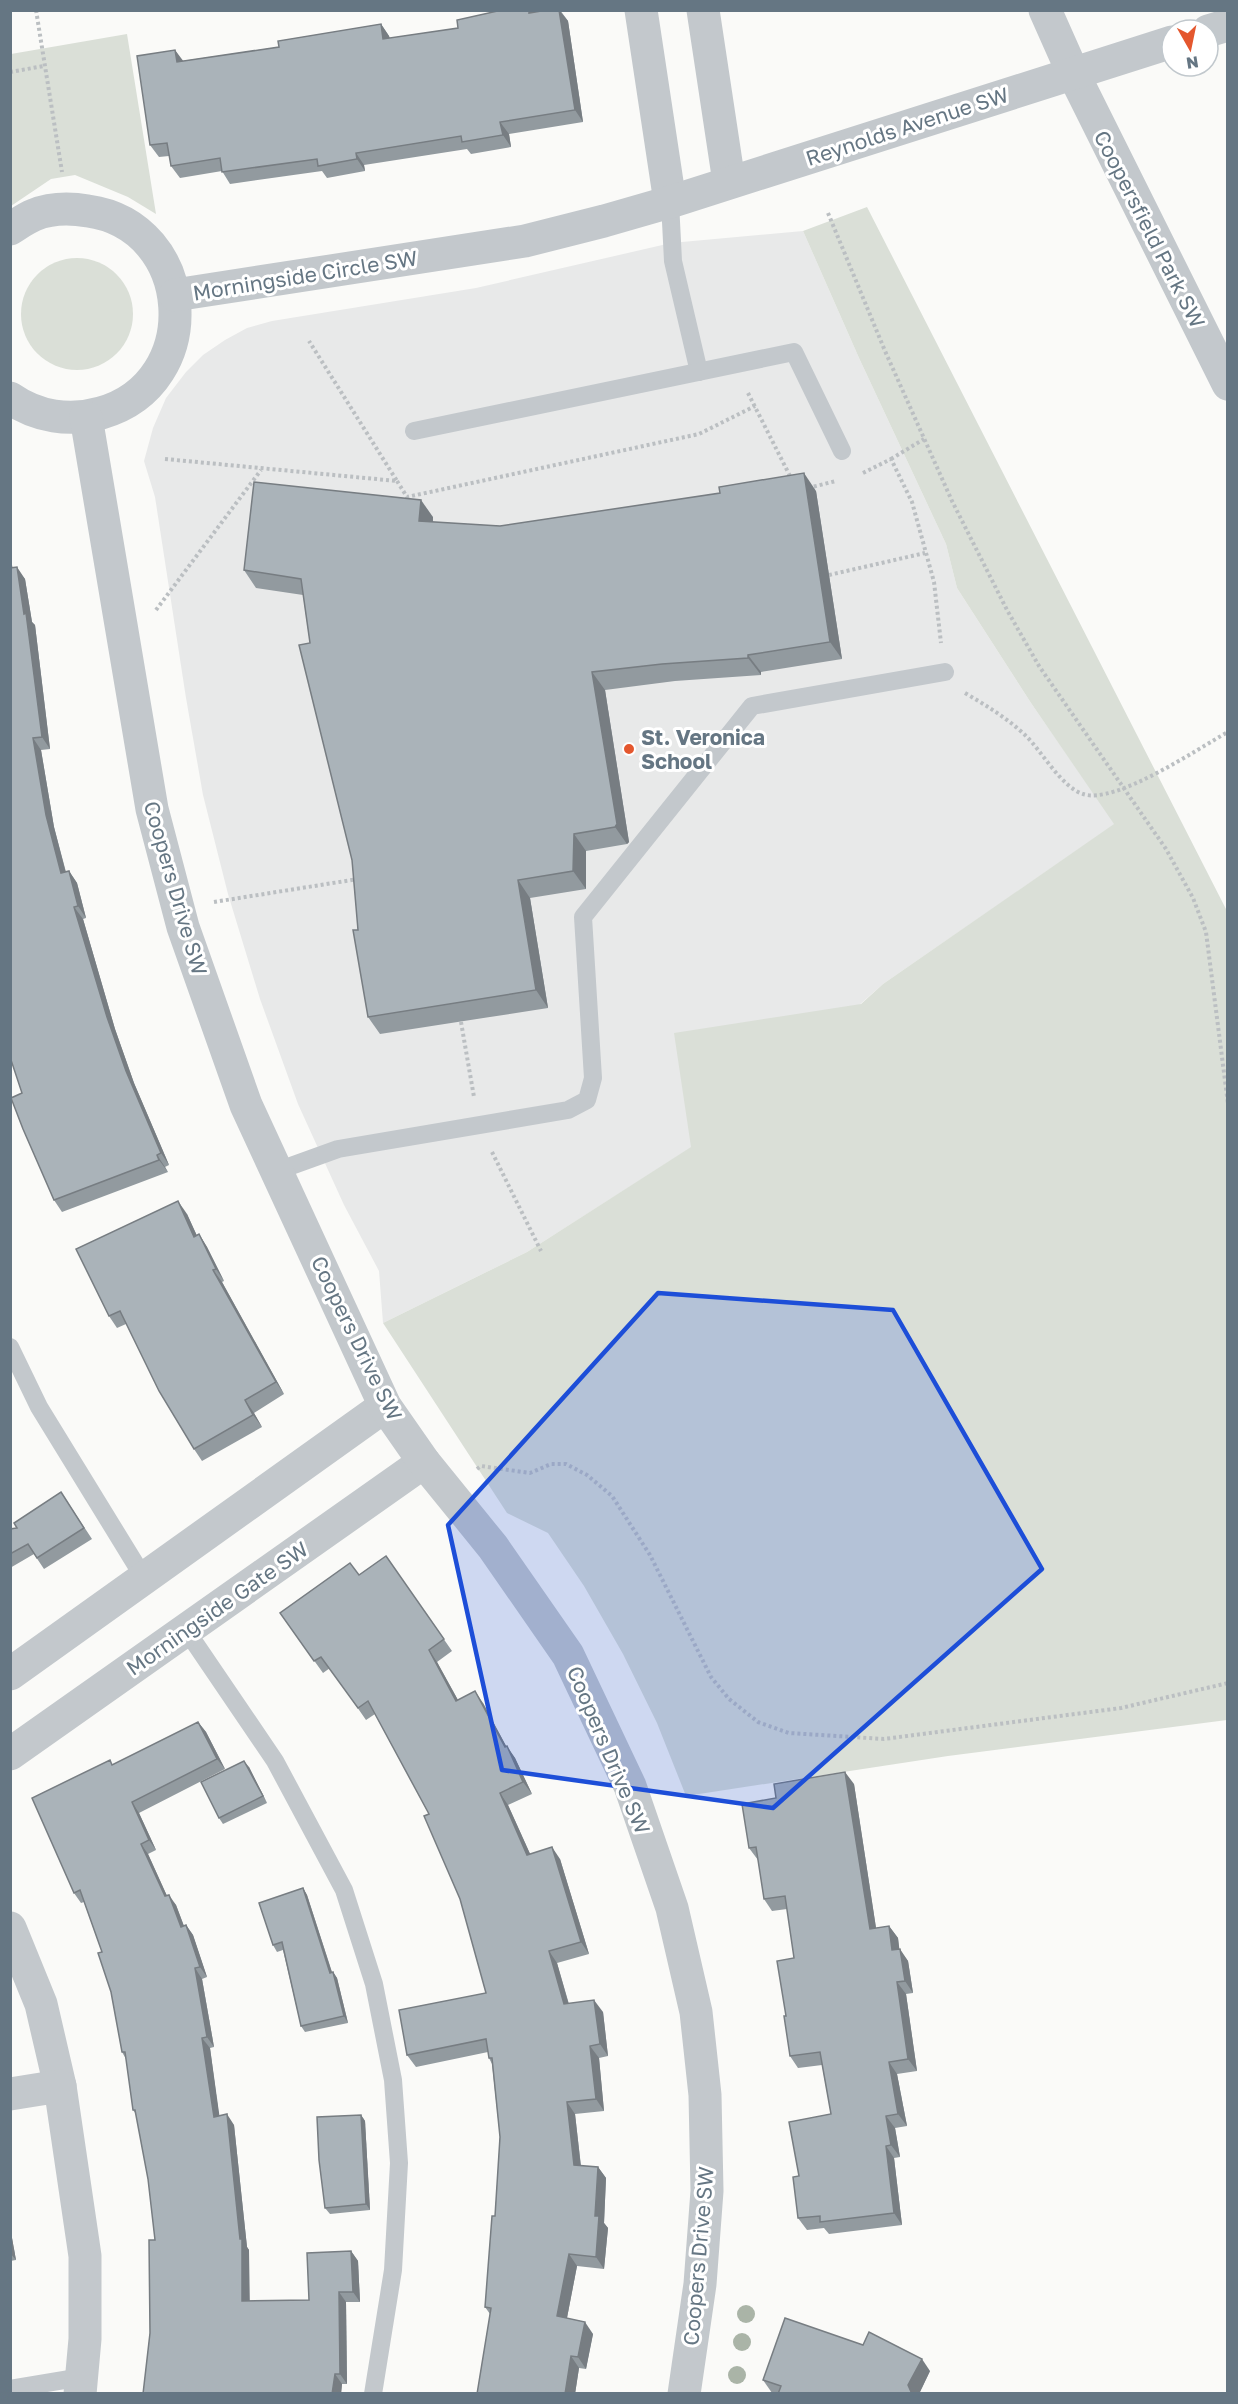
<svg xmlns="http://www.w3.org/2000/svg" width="1238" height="2404" font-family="'Golos Text',sans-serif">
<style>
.built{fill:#e8e9e9}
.green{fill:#dadfd7}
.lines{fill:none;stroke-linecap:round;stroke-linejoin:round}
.path{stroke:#bbbfc2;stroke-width:4;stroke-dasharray:3 3;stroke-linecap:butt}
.service{stroke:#c3c8cc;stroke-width:18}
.minor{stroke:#c3c8cc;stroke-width:33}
.tertiary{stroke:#c3c8cc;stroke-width:33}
.tree{fill:#aab4a7}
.wall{fill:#929a9f}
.shaded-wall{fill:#777d82}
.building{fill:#aab3b9;stroke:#777d82;stroke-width:1.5}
.marked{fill:#1d4ed8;fill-opacity:0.2;stroke:#1d4ed8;stroke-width:4.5;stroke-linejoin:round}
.poi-dot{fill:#e4572e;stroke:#fff;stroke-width:2}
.labels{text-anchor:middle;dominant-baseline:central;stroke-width:6;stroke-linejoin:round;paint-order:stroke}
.street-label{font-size:21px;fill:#657683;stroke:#fff}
.poi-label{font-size:21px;font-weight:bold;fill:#657683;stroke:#fff;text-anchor:start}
</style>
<rect width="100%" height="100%" fill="#fafaf8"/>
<!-- built -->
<path class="built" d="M803,231L859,358L946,544L957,588L1031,703L1115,824L883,984L714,1133L527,1252L383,1323L379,1271L344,1205L298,1104L260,999L228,894L203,795L186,698L155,497L144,461L153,428L166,398L186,372L203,355L225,340L247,328L272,321L476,288L671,243Z"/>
<!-- green -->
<g class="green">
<path d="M127,34L156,214L128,197L75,175L51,179L11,206V54Z"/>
<path d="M867,207L1227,911V1720L948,1756L686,1796L657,1723L623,1654L584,1586L548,1533L507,1513L383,1323L527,1252L691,1147L674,1033L861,1004L883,984L1114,824L1031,703L957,588L946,544L859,358L803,231Z"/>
<circle cx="77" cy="314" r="56"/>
</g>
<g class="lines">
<!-- path -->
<g class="path">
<path d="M36,10L62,172"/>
<path d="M10,72L44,66"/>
<path d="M828,213L885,351L952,501L1007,610L1039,666L1166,849L1193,898L1206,932L1228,1104"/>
<path d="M748,393L792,480"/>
<path d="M165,459L397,481L309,341"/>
<path d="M891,459L924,439"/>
<path d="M863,473L891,459L912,502L934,582L941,643"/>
<path d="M397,481L407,497L699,434L755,406"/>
<path d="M808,488L836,481"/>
<path d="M829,575L925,553"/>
<path d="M156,610L261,470"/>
<path d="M965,693C987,706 1007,718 1025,735C1042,751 1061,787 1083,794C1115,805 1197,749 1228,732"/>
<path d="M214,902L358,879"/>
<path d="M461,1022L474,1097"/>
<path d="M492,1152L541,1251"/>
<path d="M477,1469L481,1466L530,1473L551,1464H566L587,1475L612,1496L650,1555L711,1677L729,1699L758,1722L789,1733L884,1739L1121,1708L1228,1683"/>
</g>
<!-- service -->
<g class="service">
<path d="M670,202L673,261L699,372"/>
<path d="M414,431L794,352L842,451"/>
<path d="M277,1171L338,1149L568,1110L587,1100L593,1078L583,917L752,706L945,672"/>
<path d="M10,1347L39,1407L144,1578"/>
<path d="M186,1630L275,1761L344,1890L374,1984L393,2080L399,2163L393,2270L373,2394"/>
<path d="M10,2389L82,2377"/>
</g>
<!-- minor -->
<g class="minor">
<path d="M1045,10L1073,73L1228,384"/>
<path d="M10,1674L385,1406"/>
<path d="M10,1754L424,1462"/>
<path d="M10,1928L41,2004L60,2086"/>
<path d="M10,2094L60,2086L85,2256V2339L80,2394"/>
</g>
<!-- tertiary -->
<g class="tertiary">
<path d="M641,10L670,202"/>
<path d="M703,10L729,182"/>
<path d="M1208,31L1228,25"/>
<path d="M10,229C18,224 26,218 34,215C51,208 70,208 88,211C196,226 207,383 101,413C70,422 37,417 10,398"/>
<path d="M175,295L525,241L604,221L670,202L1172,42"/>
<path d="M86,417L152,809L183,927L246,1105L385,1406L424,1462L493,1547L568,1655L630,1786L672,1908L696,2012L705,2095L707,2191L700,2284L684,2394"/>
</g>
</g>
<!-- trees -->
<g class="tree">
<circle cx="746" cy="2314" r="9"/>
<circle cx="742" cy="2342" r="9"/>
<circle cx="737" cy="2375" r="9"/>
</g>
<!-- wall -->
<g class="wall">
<path d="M547,10H560L568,21L583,122L509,134L511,147L471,154L467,149L364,165L365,171L327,178L322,171L230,184L222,171L180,178L171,166L169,156L159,157L150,145L175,50L182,61L279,47L381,24L389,36L390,38L458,28L533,12Z"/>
<path d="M816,491L842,659L761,672V675L675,681L605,690L629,842L627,844L586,851V889L530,898L548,1008L380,1034L368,1017L358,930L352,860L310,643L303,595L256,588L244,570L433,517V522L500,526Z"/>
<path d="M13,567L25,579L32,622L35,625L50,749L41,750L54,827L66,872L69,871L77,883L86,918L83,919L115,1029L134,1083L169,1165L165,1167L168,1172L62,1212L54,1200L22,1093Z"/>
<path d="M187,1214L197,1236L199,1234L207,1247L224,1281L222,1282L284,1394L254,1413L262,1427L202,1461L194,1449L126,1324L117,1328L109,1316Z"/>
<path d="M61,1492L92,1539L44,1569L34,1554L10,1568V1529L17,1528Z"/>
<path d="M386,1556L452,1651L437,1662L458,1700L483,1703L506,1746L515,1758L532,1794L508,1805L530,1854L560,1859L589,1954L557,1963L569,2004L603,2012L608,2056L599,2058L604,2111L575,2114L581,2166L598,2167L606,2178L604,2223L608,2228L604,2269L577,2266L567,2318L593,2334L586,2369L579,2368L575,2394H477L490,2314L485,2307L495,2216L500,2137L492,2064L489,2058L488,2052L416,2067L407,2055L486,1993L460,1899L429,1814L375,1714L366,1720L330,1668L323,1673L280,1613L359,1575Z"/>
<path d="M198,1722L206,1732L225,1769L139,1813L156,1850L148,1854L167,1896L176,1905L184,1926L186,1925L193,1935L207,1977L202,1979L214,2047L210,2048L219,2116L234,2125L247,2247L249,2250V2301L309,2300L351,2251L358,2261L360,2302H346L347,2384H342L341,2394H143L150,2333L155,2240L148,2179L136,2114L133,2110L126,2059L122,2052L111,1992L102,1952L84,1902L81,1903L74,1893L113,1765Z"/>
<path d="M249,1767L267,1803L223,1824L219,1818Z"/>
<path d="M854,1784L876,1928L889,1926L898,1938L899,1949L908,1961L913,1993L906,1994L917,2071L897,2074L907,2126L895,2128L900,2157L894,2158L902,2225L829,2234L824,2228L807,2230L798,2218L799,2176L831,2114L822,2065L798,2068L790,2056L786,2016L794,1958L787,1909L772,1911L764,1899L758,1860L749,1848L776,1798Z"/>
<path d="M303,1888L307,1895L332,1972H333L337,1978L348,2023L305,2032L301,2026L283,1950L277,1952L273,1945Z"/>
<path d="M361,2115L365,2121L370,2210L330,2214L325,2208Z"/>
<path d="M10,2227L16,2260L10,2261Z"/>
<path d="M930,2371L919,2394H775L772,2393L763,2380Z"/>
</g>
<!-- shaded-wall -->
<g class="shaded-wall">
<path d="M559,10L568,21L583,122L575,110Z"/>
<path d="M381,24L389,36L392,51L383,39Z"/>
<path d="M175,50L184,62H177Z"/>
<path d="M500,122L509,134L511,147L503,135Z"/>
<path d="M356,153L364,165L365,171L357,159Z"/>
<path d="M804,473L816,491L842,659L830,642Z"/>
<path d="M421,500L433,517L432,538L419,521Z"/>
<path d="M10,555L15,580L10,574Z"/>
<path d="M17,567L25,579L32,622L35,625L50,749L42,737Z"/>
<path d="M748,655L761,672V675L748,658Z"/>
<path d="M592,672L605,690L629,842L627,844L615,827Z"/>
<path d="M33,738L41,750L54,827L69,885L61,873L46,815Z"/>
<path d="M574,834L586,851V889L573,871Z"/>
<path d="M69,871L77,883L86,918L78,906Z"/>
<path d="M518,880L530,898L548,1008L536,990Z"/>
<path d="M74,907L83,919L115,1029L134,1083L169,1165L161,1153L126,1071L107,1017Z"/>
<path d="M157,1155L165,1167L168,1172L159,1160Z"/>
<path d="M178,1201L187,1214L203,1249L194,1237Z"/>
<path d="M199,1234L207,1247L224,1281L216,1269Z"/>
<path d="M213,1270L222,1282L284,1394L276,1382Z"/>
<path d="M245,1400L254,1413L262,1427L253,1415Z"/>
<path d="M429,1650L437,1662L465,1713L456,1701Z"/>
<path d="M475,1691L483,1703L511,1755L507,1746L515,1758L532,1794L523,1782Z"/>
<path d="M198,1722L206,1732L225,1769L217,1759Z"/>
<path d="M244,1761L249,1767L267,1803L263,1796Z"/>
<path d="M845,1772L854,1784L878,1941L870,1929Z"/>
<path d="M500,1793L508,1805L536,1867L527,1855Z"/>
<path d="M132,1802L139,1813L156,1850L149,1840Z"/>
<path d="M141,1844L148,1854L172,1907L165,1896Z"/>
<path d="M552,1847L560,1859L589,1954L581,1942Z"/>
<path d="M303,1888L307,1895L334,1979L330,1973Z"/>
<path d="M169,1895L176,1905L188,1937L181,1927Z"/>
<path d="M186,1925L193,1935L207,1977L200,1967Z"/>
<path d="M889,1926L898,1938L901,1962L892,1950Z"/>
<path d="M900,1949L908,1961L913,1993L905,1981Z"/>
<path d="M549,1951L557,1963L572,2016L564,2004Z"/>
<path d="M195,1968L202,1979L214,2047L207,2037Z"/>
<path d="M333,1972L337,1978L348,2023L344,2016Z"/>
<path d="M897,1982L906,1994L917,2071L908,2059Z"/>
<path d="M594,2000L603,2012L608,2056L600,2044Z"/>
<path d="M202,2038L210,2048L221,2127L214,2117Z"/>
<path d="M590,2046L599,2058L604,2111L596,2099Z"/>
<path d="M889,2062L897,2074L907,2126L898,2114Z"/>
<path d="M567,2102L575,2114L582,2177L574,2165Z"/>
<path d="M227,2114L234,2125L247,2247L249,2250L250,2312L242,2301L240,2239Z"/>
<path d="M361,2115L365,2121L370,2210L366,2204Z"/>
<path d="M886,2116L895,2128L900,2157L891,2145Z"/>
<path d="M886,2146L894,2158L902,2225L894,2213Z"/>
<path d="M598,2167L606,2178L604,2223L608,2228L604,2269L596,2257L595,2216Z"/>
<path d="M10,2227L16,2260L10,2253Z"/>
<path d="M351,2251L358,2261L360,2302L353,2292Z"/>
<path d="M569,2254L577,2266L565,2328L557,2316Z"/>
<path d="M339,2292L346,2302L347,2384L340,2374Z"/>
<path d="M585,2322L593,2334L586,2369L578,2357Z"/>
<path d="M571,2356L579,2368L575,2394H565Z"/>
<path d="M922,2359L930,2371L919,2394H912L908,2385Z"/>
<path d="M335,2374L342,2384L341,2394H332Z"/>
</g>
<!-- building -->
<g class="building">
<path d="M502,10H529V13L547,10H559L575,110L500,122L503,135L462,142L461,136L356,153L357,159L318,166L317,159L222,172L220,158L171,166L167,143L150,145L137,56L175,50L177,62L279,47L278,41L381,24L383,39L458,28L457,20Z"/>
<path d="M804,473L830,642L748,655V658L662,664L592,672L617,824L615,827L574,834L573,871L518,880L536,990L368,1017L353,930H358L352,860L299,645L310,643L301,579L244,570L254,482L421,500L419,521L500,526L720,493L719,487Z"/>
<path d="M17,567L24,614L26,613L42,737L33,738L46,815L61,873L69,871L78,906L74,907L107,1017L126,1071L161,1153L157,1155L159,1160L54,1200L23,1129L11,1098L22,1093L10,1057V568Z"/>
<path d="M178,1201L194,1237L199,1234L216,1269L213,1270L276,1382L245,1400L253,1415L194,1449L159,1391L120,1311L109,1316L76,1249Z"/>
<path d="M61,1492L84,1528L37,1558L28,1544L10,1554V1529L17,1528L14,1523Z"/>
<path d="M386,1556L444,1639L429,1650L456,1701L475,1691L505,1747L507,1746L523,1782L500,1793L527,1855L552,1847L581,1942L549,1951L564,2004L594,2000L600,2044L590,2046L596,2099L567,2102L574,2165L598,2167L595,2216H599L596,2257L569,2254L557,2316L585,2322L578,2357L571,2356L565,2394H477L491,2308L485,2307L492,2216H495L500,2137L492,2058H489L486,2039L407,2055L399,2010L486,1993L460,1899L424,1816L429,1814L368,1701L358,1708L321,1657L314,1661L280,1613L350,1563L359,1575Z"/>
<path d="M198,1722L217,1759L132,1802L149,1840L141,1844L165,1896L169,1895L181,1927L186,1925L200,1967L195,1968L207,2037L202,2038L214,2117L227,2114L240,2239H242V2301L309,2300L307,2253L351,2251L353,2292H339L340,2374H335L332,2394H143L150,2333L149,2240H155L148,2179L135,2110H133L125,2052H122L111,1992L98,1953L102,1952L80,1890L74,1893L32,1798L110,1760L112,1765Z"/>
<path d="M244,1761L263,1796L219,1818L201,1782Z"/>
<path d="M845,1772L870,1929L889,1926L892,1950L900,1949L905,1981L897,1982L908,2059L889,2062L898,2114L886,2116L891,2145L886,2146L894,2213L820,2222V2216L798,2218L793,2177L799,2176L789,2122L831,2114L820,2052L790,2056L784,2016H786L777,1961L794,1958L785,1896L764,1899L756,1847L749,1848L742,1804L776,1798L774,1784Z"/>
<path d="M303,1888L330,1973L333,1972L344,2016L301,2026L282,1942L273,1945L259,1903Z"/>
<path d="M361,2115L366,2204L325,2208L319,2160L317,2117Z"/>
<path d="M785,2318L863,2345L869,2332L922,2359L908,2385L912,2394H778L781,2386L763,2380Z"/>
</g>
<!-- marked area -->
<path class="marked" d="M658,1293L893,1310L1042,1569L773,1808L502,1770L448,1525Z"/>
<!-- markers -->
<circle class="poi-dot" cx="629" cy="749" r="6"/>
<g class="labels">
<!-- street labels -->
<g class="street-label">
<text transform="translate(907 126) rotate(-18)">Reynolds Avenue SW</text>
<text transform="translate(1150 229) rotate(63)">Coopersfield Park SW</text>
<text transform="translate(305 275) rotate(-9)">Morningside Circle SW</text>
<text transform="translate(176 888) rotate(74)">Coopers Drive SW</text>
<text transform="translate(357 1338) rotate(64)">Coopers Drive SW</text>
<text transform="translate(217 1608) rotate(-35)">Morningside Gate SW</text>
<text transform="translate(609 1750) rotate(67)">Coopers Drive SW</text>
<text transform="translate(698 2256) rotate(-85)">Coopers Drive SW</text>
</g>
<!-- poi labels -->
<g class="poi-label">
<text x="641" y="737">St. Veronica<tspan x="641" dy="24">School</tspan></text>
</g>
</g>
<!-- border -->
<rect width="1238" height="2404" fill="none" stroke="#657683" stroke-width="24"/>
<!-- north arrow -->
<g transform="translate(1190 48) rotate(171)"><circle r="28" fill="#ffffff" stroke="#c1c8cd" stroke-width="1.5"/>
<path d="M0-4.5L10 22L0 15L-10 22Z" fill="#e4572e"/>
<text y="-9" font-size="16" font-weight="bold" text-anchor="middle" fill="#657683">N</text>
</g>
</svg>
